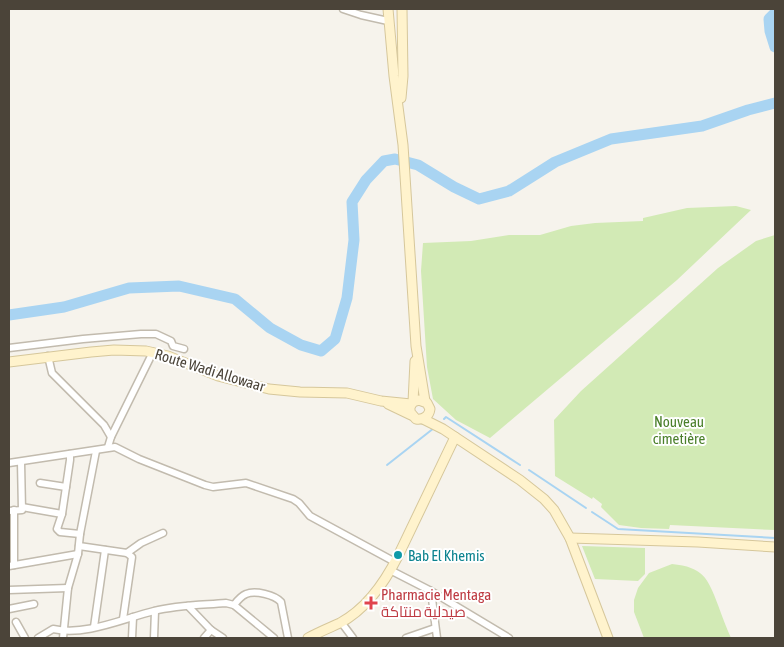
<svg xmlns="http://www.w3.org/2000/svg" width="784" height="647" font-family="'Asap Condensed',Cairo,sans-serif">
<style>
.green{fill:#d2eab5}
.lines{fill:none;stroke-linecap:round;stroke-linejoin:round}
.stream{stroke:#a9d4f2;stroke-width:2}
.river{stroke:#a9d4f2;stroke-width:11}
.street-casing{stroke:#c2bbae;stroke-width:9}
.secondary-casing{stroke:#d6c79b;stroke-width:11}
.street{stroke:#fff;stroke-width:6}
.secondary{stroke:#fff3cd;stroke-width:9}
.culture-dot{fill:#0f9aa8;stroke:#fff;stroke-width:2}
.health-dot{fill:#e0444e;stroke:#fff;stroke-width:2}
.labels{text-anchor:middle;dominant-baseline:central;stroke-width:4;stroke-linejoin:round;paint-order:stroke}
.street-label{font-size:15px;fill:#4b4439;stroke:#fff}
.park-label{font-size:15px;fill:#4a7f2a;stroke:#fff}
.culture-label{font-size:15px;fill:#0d838f;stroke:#fff;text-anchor:start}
.health-label{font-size:15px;fill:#be3a42;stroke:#fff;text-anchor:start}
</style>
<rect width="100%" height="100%" fill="#f6f3ec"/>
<!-- green -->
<g class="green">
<path d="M736,206L751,210L677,280L490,438L456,420L433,399L427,367L421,271L423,243L471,241L509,235H540L571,226L595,223L643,221V218L687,208Z"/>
<path d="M775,235V530L670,525L669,529L641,528L619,525L601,507L602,504L593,497L592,499L555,476L554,420L581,391L718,268L756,241Z"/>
<path d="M582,546L645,548V574L638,581L595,579Z"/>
<path d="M672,564C703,567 708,578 718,605C722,616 726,627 731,638H644L634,612V600L638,588L649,573Z"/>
</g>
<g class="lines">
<!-- stream -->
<g class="stream">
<path d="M444,419L446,417L520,465"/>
<path d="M387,465L434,428"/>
<path d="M529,470L586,508"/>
<path d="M592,512L618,529L775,538"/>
</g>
<!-- river -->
<g class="river">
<path d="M775,13L769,19L770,31L775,47"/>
<path d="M9,315L64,307L129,288L179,286L235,299L270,328L301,345L321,351L335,339L347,298L354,240L352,202L366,180L384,161L395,159L418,165L454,187L479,199L509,191L555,162L611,139L702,126L748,110L775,103"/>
</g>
<defs>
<g id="street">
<path d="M343,9L361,15L388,21"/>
<path d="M9,348L83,339L141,334H156L171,341L173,346L184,349"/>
<path d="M48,356L52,373L104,425L111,437L108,447"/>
<path d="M111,437L153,352"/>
<path d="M70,454V460L62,514L57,529L60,532L80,534"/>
<path d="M9,463L115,447L139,459L205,485L213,487L246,483L293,499L299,503L310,516L395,562"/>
<path d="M40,483L66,487"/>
<path d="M22,507L62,514"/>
<path d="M9,511L22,510L21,462"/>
<path d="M79,546L127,553L132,557L123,619"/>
<path d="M127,553L141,543L163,533"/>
<path d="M14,565V510"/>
<path d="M9,566L78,554"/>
<path d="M390,570L431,591L437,638"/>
<path d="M9,590L68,588"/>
<path d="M431,591L509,638"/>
<path d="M234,605C237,601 241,596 246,594C255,590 275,595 281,602L288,638"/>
<path d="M188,606L211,630L223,638"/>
<path d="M9,609L34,604"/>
<path d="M16,622L25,638"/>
<path d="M341,622L353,638"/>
<path d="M94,627L105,550"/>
<path d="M38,638L53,629C86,636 122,619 154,611C177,605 202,605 226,603L234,605L274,638"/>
<path d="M63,638L68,588L78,554L80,534L96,451"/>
<path d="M132,638L133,617"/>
<path d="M154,638L155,611"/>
<path d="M204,638L211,630"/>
<path d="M406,638L435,628"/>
</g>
<g id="secondary">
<path d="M388,9L394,76L403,145L416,346L425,401"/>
<path d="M401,98L403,76L402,9"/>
<path d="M9,362L91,352L114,350L146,351L168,356L218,376L269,389L300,392L347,393L381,401L411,404"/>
<path d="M413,402L419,400L427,403L430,409C429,416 424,420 416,419L410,412V407L413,402L415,361"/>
<path d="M388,404L411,415"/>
<path d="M423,419L443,429L520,480L544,499L554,510L570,538L608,638"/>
<path d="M570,538L698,542L775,547"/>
<path d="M399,554L455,437"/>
<path d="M308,638C319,632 329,628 340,623C366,609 385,582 398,556"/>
</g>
</defs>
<!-- street casing -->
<use href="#street" class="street-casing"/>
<!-- secondary casing -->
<use href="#secondary" class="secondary-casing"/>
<!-- street -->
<use href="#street" class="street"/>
<!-- secondary -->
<use href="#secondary" class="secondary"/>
</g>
<!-- markers -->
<circle class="culture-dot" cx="398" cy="555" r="5"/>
<path class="health-dot" d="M368.5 595.5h5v5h5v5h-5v5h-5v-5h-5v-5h5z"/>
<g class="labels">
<!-- street labels -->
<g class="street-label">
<text transform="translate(210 370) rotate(17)">Route Wadi Allowaar</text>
</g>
<!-- park labels -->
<g class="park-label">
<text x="679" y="421">Nouveau<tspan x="679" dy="17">cimetière</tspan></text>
</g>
<!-- culture labels -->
<g class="culture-label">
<text x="408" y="555">Bab El Khemis</text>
</g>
<!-- health labels -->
<g class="health-label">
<text x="381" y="594">Pharmacie Mentaga<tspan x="381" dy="17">صيدلية منتاكة</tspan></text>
</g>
</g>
<!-- border -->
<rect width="784" height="647" fill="none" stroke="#4b4439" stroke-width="20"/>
</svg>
